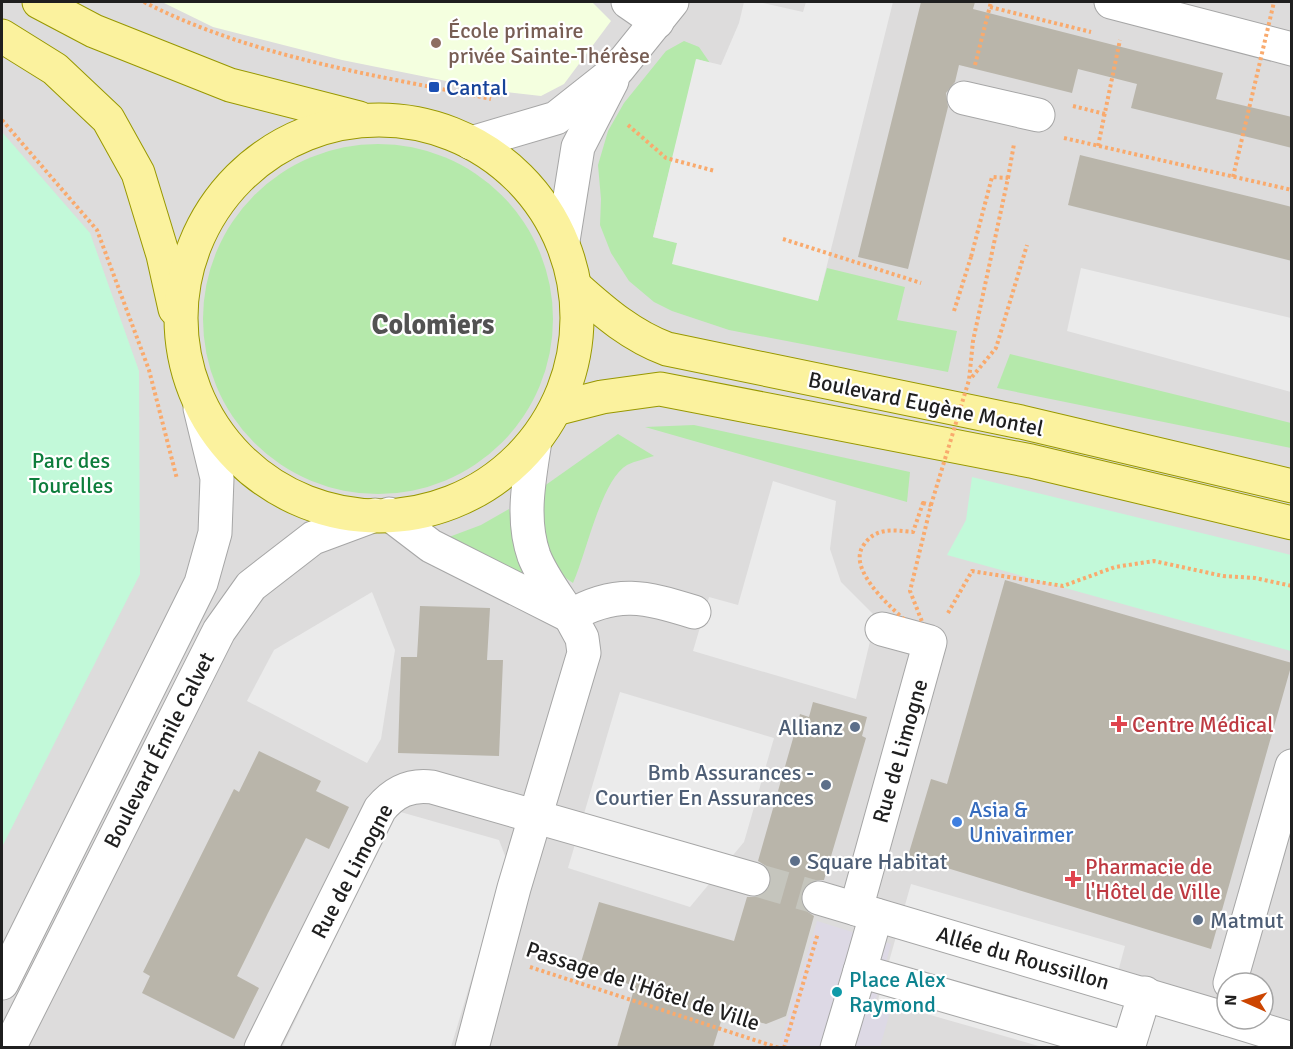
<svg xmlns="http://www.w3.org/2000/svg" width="1293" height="1049" font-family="Signika,sans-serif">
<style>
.residential{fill:#dddcdc;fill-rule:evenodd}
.education{fill:#f4ffdf}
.grass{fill:#b5e9ab}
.park{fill:#c2f9d9}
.parking{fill:#ebebeb}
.plaza{fill:#ddd9e5}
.building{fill:#b9b5aa}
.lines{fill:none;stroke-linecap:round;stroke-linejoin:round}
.minor-tunnel{stroke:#c5c5bd;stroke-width:33;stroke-dasharray:33 16;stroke-linecap:butt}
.minor-casing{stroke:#a6a6a6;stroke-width:35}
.major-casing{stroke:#989801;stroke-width:35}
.path{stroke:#f9aa6d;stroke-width:4;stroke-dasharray:3 3;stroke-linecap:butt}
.minor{stroke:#fff;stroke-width:33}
.major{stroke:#fbf29e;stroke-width:33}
.path-bridge{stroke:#f9aa6d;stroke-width:4;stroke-dasharray:3 3;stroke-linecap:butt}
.education-dot{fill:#8d6e63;stroke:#fff;stroke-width:2}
.transit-dot{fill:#1a4fb4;stroke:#fff;stroke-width:2}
.health-dot{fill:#e0444e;stroke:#fff;stroke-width:2}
.service-dot{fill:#5c6f8a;stroke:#fff;stroke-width:2}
.shop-dot{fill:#3f7fe0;stroke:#fff;stroke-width:2}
.culture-dot{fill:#0f9aa8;stroke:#fff;stroke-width:2}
.labels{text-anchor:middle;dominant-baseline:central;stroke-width:4.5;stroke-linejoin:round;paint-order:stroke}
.education-label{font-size:22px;fill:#785e54;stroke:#fff;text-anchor:start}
.transit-label{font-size:22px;fill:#164399;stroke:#fff;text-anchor:start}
.street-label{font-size:22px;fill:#1f1f1f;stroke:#fff}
.park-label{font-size:22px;fill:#0c7d3b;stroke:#fff}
.health-label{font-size:22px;fill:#be3a42;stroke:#fff;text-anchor:start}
.service-label{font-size:22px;fill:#4e5e75;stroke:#fff;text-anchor:end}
.shop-label{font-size:22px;fill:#366cbe;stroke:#fff;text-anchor:start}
.culture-label{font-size:22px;fill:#0d838f;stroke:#fff;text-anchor:start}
.district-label{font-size:28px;font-weight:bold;fill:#525252;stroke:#fff}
</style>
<rect width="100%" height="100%" fill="#efefe5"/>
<!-- residential -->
<path class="residential" d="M2,2H1291V1047L2,1048ZM1227,983H1263V1019H1227Z"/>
<!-- education -->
<path class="education" d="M162,2H592L611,21L564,84L541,96L496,91L342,60L213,27Z"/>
<!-- grass -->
<g class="grass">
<path d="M684,41L699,47L710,63L697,59L653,237L677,243L818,300L827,268L905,287L897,320L957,331L948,372L729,330L672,311L654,302L629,281L611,253L600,225L601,199L598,165L608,131L624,103L666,51Z"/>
<circle cx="378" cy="319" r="175"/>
<path d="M1010,354L1291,423V448L997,388Z"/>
<path d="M694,425L910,472L907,502L645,427Z"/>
<path d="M618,434L654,456C645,459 635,461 627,465C601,480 586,555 573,583C535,557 541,531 540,489Z"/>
<path d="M509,509L517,544L533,579L449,537L481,525Z"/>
</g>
<!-- park -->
<g class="park">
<path d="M2,132L90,233L139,371L140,574L2,847Z"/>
<path d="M972,477L1291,555V651L947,555L966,520Z"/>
</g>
<!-- parking -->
<g class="parking">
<path d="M744,2H759L803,12L806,2H893L818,301L672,264L677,243L653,237L696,59L721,65L739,23Z"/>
<path d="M1081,268L1291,318V392L1067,331Z"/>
<path d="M773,481L836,501L830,549L841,582L876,617L856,699L693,651L709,597L738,605Z"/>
<path d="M372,592L395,650L381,739L367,763L247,701L274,650Z"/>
<path d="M620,692L774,738L744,842L690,907L568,868Z"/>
<path d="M397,811L499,840L507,861L451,1047L282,1048Z"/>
<path d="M911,884L1125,946L1110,1001L1270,1047H1042L878,1000Z"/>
</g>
<!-- plaza -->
<path class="plaza" d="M817,921L891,944L874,1006L890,1012L880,1047L779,1048Z"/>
<!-- building -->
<g class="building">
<path d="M921,2H975L973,9L1223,73L1216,99L1292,117V148L1131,108L1137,84L1078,69L1072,93L959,65L955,82L946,93L948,107L908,269L858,257Z"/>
<path d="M1080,155L1292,207V261L1068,205Z"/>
<path d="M1005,580L1292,663L1211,949L908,856L931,779L947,784Z"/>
<path d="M420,606L490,608L487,660H503L499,756L398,753L401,657H417Z"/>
<path d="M813,702L867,717L862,736L866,738L824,880H815L807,884L801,893V903L805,910L814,916L786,1016L766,1024L724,1012L713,1047H617L635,986L579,969L599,902L734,941L747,897H758L766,892L771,885V874L766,866L758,861L800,714L809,717Z"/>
<path d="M259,751L321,781L316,791L349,807L329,849L306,838L268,913L237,976L259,988L234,1039L142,993L150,976L143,972L234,789L239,792Z"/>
</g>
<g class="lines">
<!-- minor-tunnel -->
<path class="minor-tunnel" d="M753,879L819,898"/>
<defs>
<g id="minor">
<path d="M628,2L657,22"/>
<path d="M1111,2L1292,49"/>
<path d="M964,98L1038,115"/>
<path d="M471,143L556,118L618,69L672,2"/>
<path d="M563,241L578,147L612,81"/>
<path d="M389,514L431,546L570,616C558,597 542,577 534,556C521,519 529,480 535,441"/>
<path d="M819,898L1227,1019"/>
<path d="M856,909L930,642L882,629"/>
<path d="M876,915L860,971L1127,1048"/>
<path d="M2,983L201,583L215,533L217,478L200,408"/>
<path d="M1230,983L1292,766"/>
<path d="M1227,1019L1292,1039"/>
<path d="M9,1048L219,631L251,586L313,538L375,515"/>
<path d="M261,1048L380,809C394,792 410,784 432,787L753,879"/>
<path d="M472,1048L514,888L584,653L582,638L570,616C617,589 645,597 694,612"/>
<path d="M837,1048L860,971"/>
<path d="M1128,1048L1145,993"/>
</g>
<g id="major">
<path d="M39,2L94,31L230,85L359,118"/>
<path d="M2,36L55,69L108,119L138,173L163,255L175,309"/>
<circle cx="379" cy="318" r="198"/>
<path d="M577,288C605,313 632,336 667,349L1021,422L1292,486"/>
<path d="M559,408L602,397L660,389L1031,461L1292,523"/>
</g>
</defs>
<!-- minor casing -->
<use href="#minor" class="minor-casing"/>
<!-- major casing -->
<use href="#major" class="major-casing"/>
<!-- path -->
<g class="path">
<path d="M144,2C251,57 375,75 491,99"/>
<path d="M990,7L1091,32"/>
<path d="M975,65L991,2"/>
<path d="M1073,106L1105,114"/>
<path d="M2,120L97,230L149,370L177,479"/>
<path d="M628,125L666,158L715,171"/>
<path d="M1064,138L1292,190"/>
<path d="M1098,146L1120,40"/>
<path d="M1008,178L1014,144"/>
<path d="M783,239L921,283"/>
<path d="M954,311L971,257"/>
<path d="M972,377L996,348L1027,245"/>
<path d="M923,503L931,505L910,591L930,642C911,624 844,575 863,546C875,527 893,530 913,532Z"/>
<path d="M948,613L972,571L1063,586L1115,567L1154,561L1223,576L1255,578L1292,586"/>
<path d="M530,967L779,1048"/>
<path d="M784,1048L818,933"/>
</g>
<!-- minor -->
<use href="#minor" class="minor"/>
<!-- major -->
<use href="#major" class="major"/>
<!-- path-bridge -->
<g class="path-bridge">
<path d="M1233,177L1274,2"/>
<path d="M931,505L969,380L973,341L1008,178L992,177L971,257"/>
</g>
</g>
<!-- markers -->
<circle class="education-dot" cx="436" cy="43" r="6"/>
<rect class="transit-dot" x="428" y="81" width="12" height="12" rx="3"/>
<g class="health-dot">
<path d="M1116 715h6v6h6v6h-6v6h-6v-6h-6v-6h6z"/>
<path d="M1070 870h6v6h6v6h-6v6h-6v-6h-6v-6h6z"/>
</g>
<g class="service-dot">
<circle cx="855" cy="727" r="6"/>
<circle cx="826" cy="785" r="6"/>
<circle cx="795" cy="861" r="6"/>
<circle cx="1198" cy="920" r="6"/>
</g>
<circle class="shop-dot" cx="957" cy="822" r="6"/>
<circle class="culture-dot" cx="837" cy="992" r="6"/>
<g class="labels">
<!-- education labels -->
<g class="education-label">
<text x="448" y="30">École primaire<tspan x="448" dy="25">privée Sainte-Thérèse</tspan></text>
</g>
<!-- transit labels -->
<g class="transit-label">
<text x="446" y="87">Cantal</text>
</g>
<!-- street labels -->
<g class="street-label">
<text transform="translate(926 404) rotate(12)">Boulevard Eugène Montel</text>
<text transform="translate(159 750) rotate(-63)">Boulevard Émile Calvet</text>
<text transform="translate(900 751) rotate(-74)">Rue de Limogne</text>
<text transform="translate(352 871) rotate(-62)">Rue de Limogne</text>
<text transform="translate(1023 958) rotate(16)">Allée du Roussillon</text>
<text transform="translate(643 986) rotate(18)">Passage de l'Hôtel de Ville</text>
</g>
<!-- park labels -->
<g class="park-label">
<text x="71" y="460">Parc des<tspan x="71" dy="25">Tourelles</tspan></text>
</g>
<!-- health labels -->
<g class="health-label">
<text x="1132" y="724">Centre Médical</text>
<text x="1085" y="866">Pharmacie de<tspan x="1085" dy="25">l'Hôtel de Ville</tspan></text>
</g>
<!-- service labels -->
<g class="service-label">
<text x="843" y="727">Allianz</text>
<text x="814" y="772">Bmb Assurances -<tspan x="814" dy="25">Courtier En Assurances</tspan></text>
<text x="807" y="861" text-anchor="start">Square Habitat</text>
<text x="1210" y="920" text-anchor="start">Matmut</text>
</g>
<!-- shop labels -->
<g class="shop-label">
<text x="969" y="809">Asia &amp;<tspan x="969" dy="25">Univairmer</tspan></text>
</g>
<!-- culture labels -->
<g class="culture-label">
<text x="849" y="979">Place Alex<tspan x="849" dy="25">Raymond</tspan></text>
</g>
<!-- district labels -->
<g class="district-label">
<text x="433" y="325">Colomiers</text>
</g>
</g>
<!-- border -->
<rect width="1293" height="1049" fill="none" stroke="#1f1f1f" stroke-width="6"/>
<!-- north arrow -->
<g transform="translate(1245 1001) rotate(273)"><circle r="28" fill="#ffffff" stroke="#a5a5a5" stroke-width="1.5"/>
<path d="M0-4.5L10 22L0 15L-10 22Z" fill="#cc4501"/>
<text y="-9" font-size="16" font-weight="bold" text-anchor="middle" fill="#1f1f1f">N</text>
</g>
</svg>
